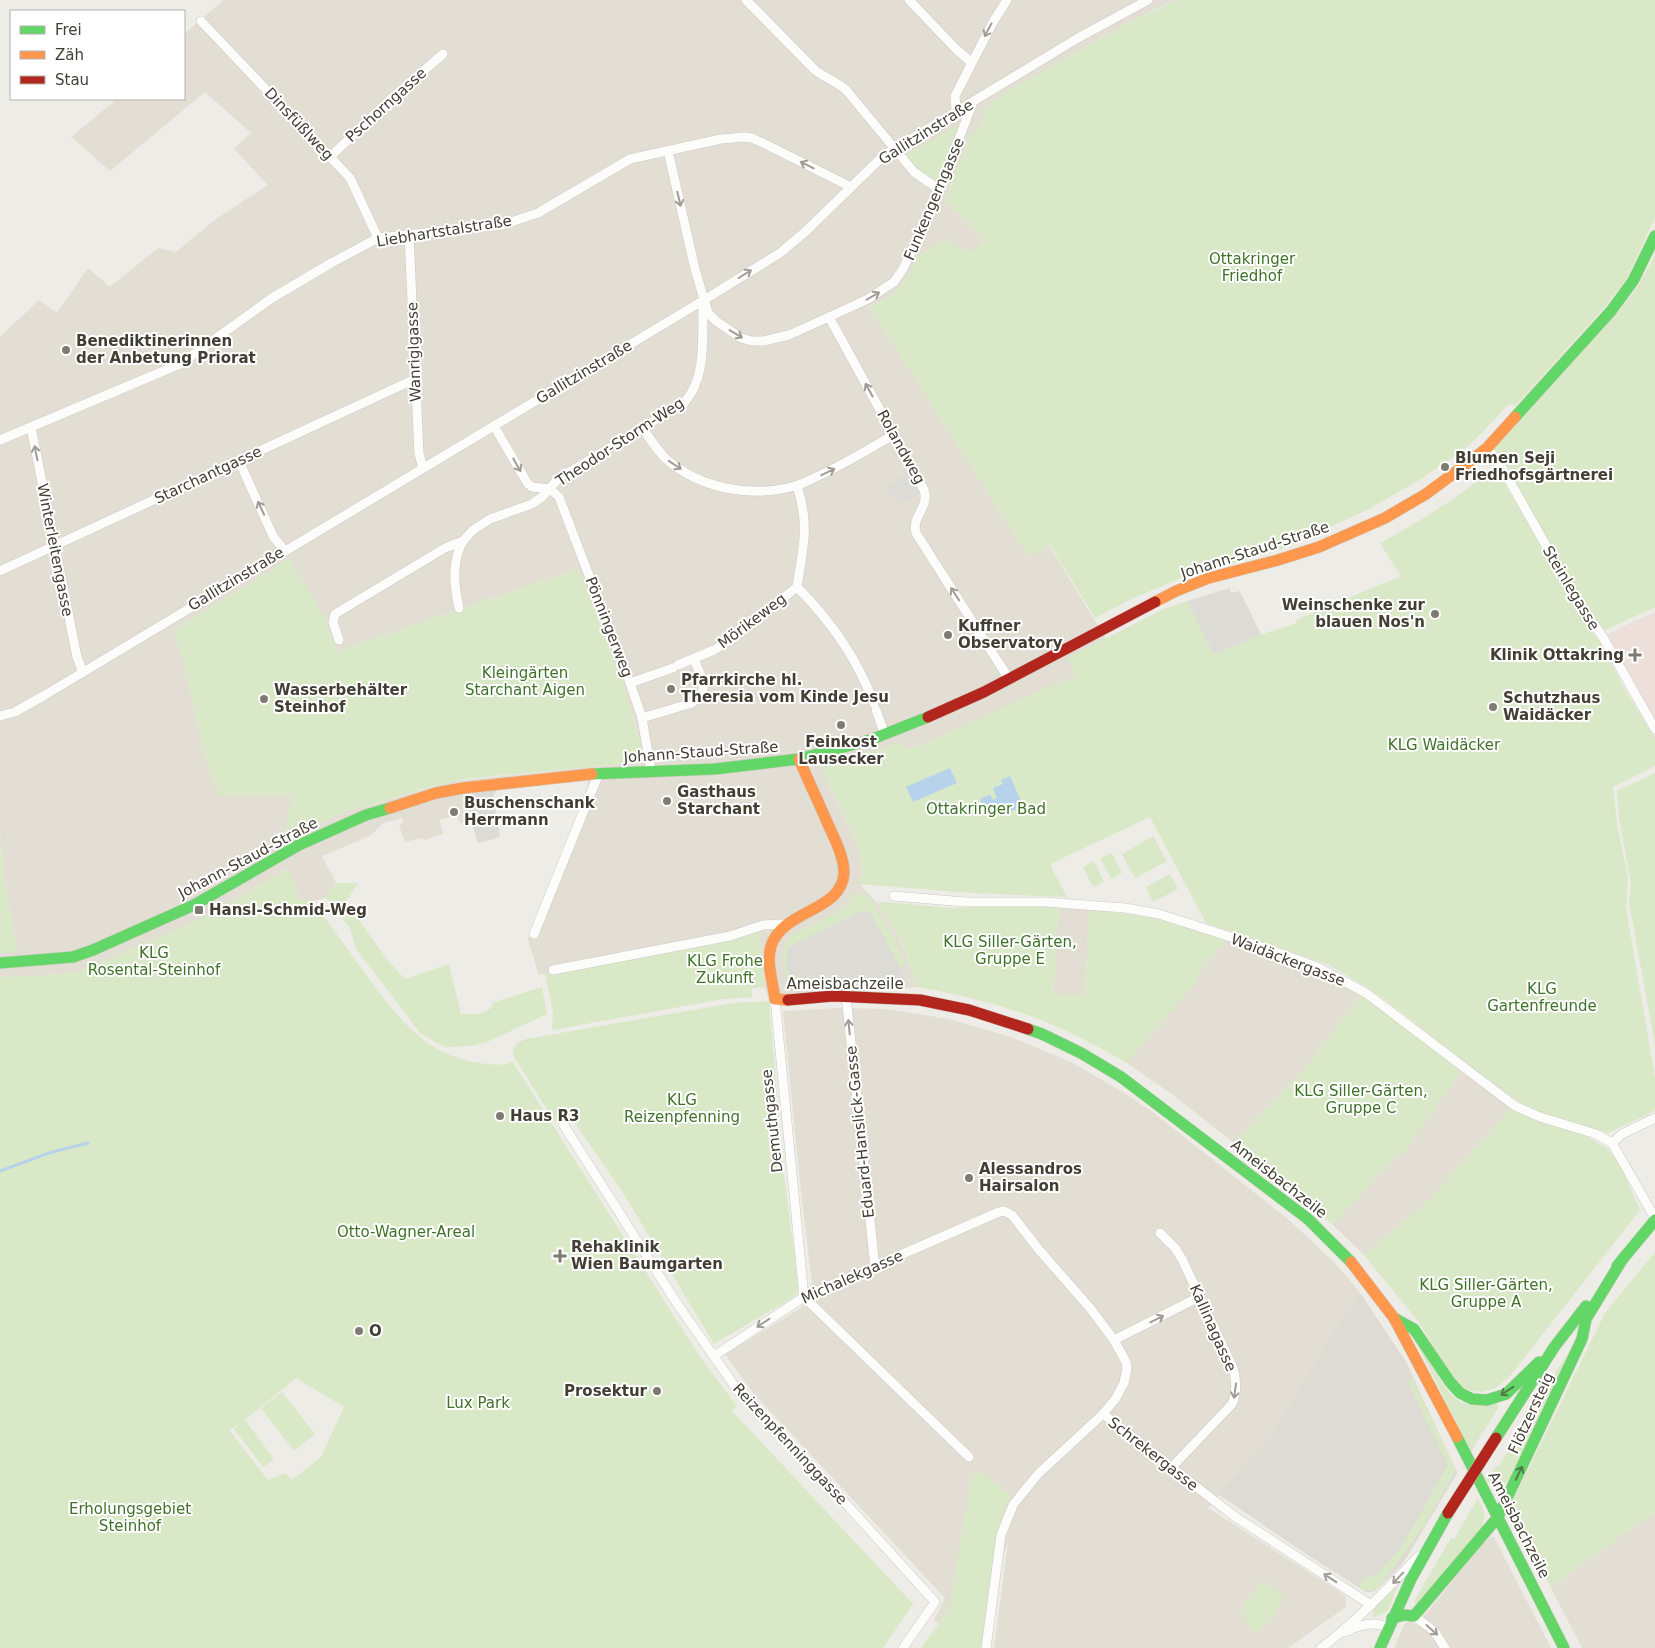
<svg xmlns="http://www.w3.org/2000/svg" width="1655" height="1648" font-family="'DejaVu Sans',sans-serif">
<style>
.residential{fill:#e2ded3;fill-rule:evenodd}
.industrial{fill:#dedbd4}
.medical{fill:#ede0da}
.green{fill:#d9e8c6;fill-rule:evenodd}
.parking{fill:#dddbd6}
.water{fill:#b7d3ec}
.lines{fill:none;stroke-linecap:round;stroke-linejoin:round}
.stream{stroke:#b7d3ec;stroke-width:3}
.street-casing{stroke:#cccac4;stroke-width:10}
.fast-casing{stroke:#cdc9bd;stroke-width:12}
.slow-casing{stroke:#cdc9bd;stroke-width:12}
.jam-casing{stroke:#cdc9bd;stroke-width:12}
.street{stroke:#fcfcfb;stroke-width:9}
.fast{stroke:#63d668;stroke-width:11}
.slow{stroke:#ff974d;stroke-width:11}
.jam{stroke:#b3261e;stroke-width:11}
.jam-bridge-casing{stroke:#cdc9bd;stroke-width:12;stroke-linecap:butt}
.jam-bridge{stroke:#b3261e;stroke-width:11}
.oneway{stroke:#a09d97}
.oneway2{stroke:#507b48}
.poi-dot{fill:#7f7b72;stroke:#fff;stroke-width:2}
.labels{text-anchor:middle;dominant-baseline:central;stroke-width:4;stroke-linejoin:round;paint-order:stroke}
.street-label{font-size:15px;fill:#433e33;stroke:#fff}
.park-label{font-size:15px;fill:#3f7228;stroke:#fff}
.poi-label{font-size:15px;font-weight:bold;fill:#433e33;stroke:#fff;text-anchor:start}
</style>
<rect width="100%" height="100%" fill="#eeece6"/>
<!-- residential -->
<g class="residential">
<path d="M224,0H1179L1157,8L1099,39L1018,86L986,107V117L983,121L981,123L975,133L971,134L945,201L974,228L984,241L972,254L963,252L946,238L939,241V243L918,256L909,275L896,291L870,308L1029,557L1049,545L1106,639L1068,658L1076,675L981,719L829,785L859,847L862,873L860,884L877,903L898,935L918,987L769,1001L765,987L759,929L648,955L539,975L528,940L588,787V782L586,780L489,791L500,837L478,843L471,820L460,823L457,815L440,820L443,834L425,840L422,838L405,842L399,825L403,822L402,818L383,823L370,836L322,856L336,883L326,898L312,901L299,899L296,887L286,869L225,906L183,927L79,971L65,974L0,977V953L17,951L3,870L0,829V337L39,300L57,313L88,268L110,287L158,248L176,252L216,219L268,185L234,149L251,133L205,92L110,171L71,137L117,99H184V34ZM578,569L610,648L635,722L643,762L452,781L361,808L360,807L345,811L286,840L293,795L205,756L183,660L173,630L272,570L323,615L337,651Z"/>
<path d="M1059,906L1089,909L1085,995H1053Z"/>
<path d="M1226,940L1286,959L1307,968L1328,978L1361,996L1298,1076L1234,1143L1173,1095L1127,1063L1197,980L1195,977Z"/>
<path d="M840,1008L886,1009L949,1019L1008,1036L1071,1062L1126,1094L1155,1114L1289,1220L1335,1263L1361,1294L1344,1317L1266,1442L1208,1508L1340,1592L1345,1596L1346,1607L1288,1648H994L1008,1542L966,1648L934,1620L945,1598L754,1394L729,1360L726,1354L801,1308L812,1283L801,1192L783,1011Z"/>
<path d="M1461,1072L1501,1101L1512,1107L1425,1204L1364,1255L1332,1224L1354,1203L1398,1153L1401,1155Z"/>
<path d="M1655,1512V1648H1582L1551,1588L1574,1570Z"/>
<path d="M1491,1537H1494L1551,1648H1394L1404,1625L1409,1621L1417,1625L1484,1542Z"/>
</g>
<!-- industrial -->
<path class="industrial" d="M1361,1294L1406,1362L1456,1470L1458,1472L1407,1557L1398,1569L1375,1591L1371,1592H1366L1306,1554L1218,1494L1266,1442L1344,1316Z"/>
<!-- medical -->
<path class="medical" d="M1655,612V723L1605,636L1634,621Z"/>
<!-- green -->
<g class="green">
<path d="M1179,0H1655V218L1627,278L1603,309L1515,406L1512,404L1508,405L1478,437L1462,451L1416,482L1367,510L1280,550L1187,576L1131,599L1095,618L1050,545L1029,557L870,308L896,291L909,275L918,256L939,243V242L946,238L963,251L967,248L972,253L984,241L974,228L945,201L971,133H975L981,122L984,121L986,117L981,114C993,97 1021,85 1038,74C1084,48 1129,19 1179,0Z"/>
<path d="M954,127H956L957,130L939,178C927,188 912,163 905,155Z"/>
<path d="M1655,255V608L1633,617L1602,632L1573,587L1505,466L1494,449L1620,310L1638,286Z"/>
<path d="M1495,467L1570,597L1596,638L1602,640L1608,658L1628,695L1655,738V766L1613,787L1617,824L1628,878L1626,908L1655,1078V1108L1651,1113L1608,1133L1540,1112L1521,1103L1487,1079L1388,1002L1367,987L1327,964L1206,923L1150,817L1052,863L1051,867L1067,897L971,893L859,884L862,873L859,847L822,770L823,767L902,742L907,751L1076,675L1067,658L1164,609L1187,601L1215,654L1260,635L1297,623L1296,620L1401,576L1380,543C1422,520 1458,498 1495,467Z"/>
<path d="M287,559L290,560L323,615L337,651L578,569C604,632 630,695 644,762L463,779L433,786L361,808L360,807L345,811L286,840L282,835L286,829L292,795H218L205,756L183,660L173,630L272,570Z"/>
<path d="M1655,773V1045L1629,902L1631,884L1619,818L1617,791Z"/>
<path d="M0,829L3,870L17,952L0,953Z"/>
<path d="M1153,836L1167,861L1135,878L1122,854Z"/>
<path d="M1112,853L1122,873L1111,879L1100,858Z"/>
<path d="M1094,861L1104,882L1093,887L1083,867Z"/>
<path d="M287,869L296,887L299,899L312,901C331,926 349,951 367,976C399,1018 423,1054 479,1063C489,1064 503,1067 512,1061L700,1357L737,1406L732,1411L913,1604L883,1648H0V977L65,974L79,971L183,927L225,906ZM296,1378L344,1407L321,1457L292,1480L286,1473L268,1480L229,1430L242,1422L234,1429L263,1467L274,1459L245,1420Z"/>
<path d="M1170,874L1178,889L1153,902L1146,887Z"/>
<path d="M336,883H358L346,902L386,958L405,979L449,964L461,1014C474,1015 484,1015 493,1006L492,1003L542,987L547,1014L487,1042L472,1046L445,1047L421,1034L356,949L350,928L326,898Z"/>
<path d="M856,892L868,895L896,940L906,966L900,968L871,913L798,978H829V981L792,984L788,982C771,931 799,934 834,914C844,909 850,901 856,892Z"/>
<path d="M886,902L952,908L1018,905L1059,906L1053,995H1085L1089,909L1150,917L1226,940L1195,977L1198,980L1127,1063C1100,1048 1073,1033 1044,1021C1003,1005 961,995 918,987L901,940L877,903Z"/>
<path d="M759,929L765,987L752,988V997L724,999L552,1030L553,1011L545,974L648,955Z"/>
<path d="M1361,996L1380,1009L1461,1072L1401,1156L1397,1154L1354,1203L1332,1224L1234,1143L1298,1076Z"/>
<path d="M769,1001L784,1177L799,1287L795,1296L714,1344L625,1196L569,1114L555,1122L514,1057L513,1052L517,1043L526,1039L733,1003Z"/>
<path d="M1512,1107L1535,1120L1584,1135L1608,1149L1620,1165L1640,1210L1510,1376L1496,1388L1482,1392L1467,1390L1454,1380L1418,1321L1364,1255L1425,1204Z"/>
<path d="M1655,1252V1512L1574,1570L1551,1588L1510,1506L1605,1313Z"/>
<path d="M1414,1338H1416C1422,1349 1429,1360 1435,1371C1452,1400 1462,1411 1497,1403L1499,1407L1471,1451Z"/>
<path d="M1571,1349L1509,1480L1502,1486H1495L1486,1481L1496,1466L1498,1467L1517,1437L1514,1434Z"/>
<path d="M1412,1377L1456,1470L1425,1525L1377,1589L1367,1591L1358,1587L1367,1576H1375L1401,1547L1448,1465L1408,1383Z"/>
<path d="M282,1392L315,1434L294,1451L261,1408Z"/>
<path d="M981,1472L1011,1495L1000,1519L983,1648H921L949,1609L972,1474Z"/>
<path d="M1478,1498L1485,1514L1482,1525L1484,1527L1425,1597L1416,1604L1414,1601L1451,1538L1454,1539Z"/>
<path d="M1263,1579L1283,1596L1284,1600L1266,1624L1253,1633L1241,1611L1242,1608Z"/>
<path d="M1395,1586L1397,1587L1388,1611L1372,1618L1374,1607Z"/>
</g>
<!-- parking -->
<g class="parking">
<path d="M907,473L920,493L900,505L892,493L889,494L885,488Z"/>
<path d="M1230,588L1231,593L1240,591L1261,635L1214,654L1187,601Z"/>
<path d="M497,790L493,796L500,837L478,843L465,799H470L469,794Z"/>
<path d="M863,910L871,913L900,968L905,981L791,977L786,968L787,950L792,945Z"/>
</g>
<!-- water -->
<g class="water">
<path d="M950,768L957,783L913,802L906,787Z"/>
<path d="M1010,776L1023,806L1009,812L1007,807L998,811V814L989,818L980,799L990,794L993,800L997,798L993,788L1003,784L1001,780Z"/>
</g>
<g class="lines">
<!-- stream -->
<path class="stream" d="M0,1171L49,1153L88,1143"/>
<defs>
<g id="street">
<path d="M746,0L815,70C825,78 838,82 847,91L914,172L940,190"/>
<path d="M909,0L957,50L971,62"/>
<path d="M201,21L350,178L378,238"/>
<path d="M956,111L955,96L993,22L1007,0"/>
<path d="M668,151L695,269L708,313L716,321L741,338L752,341H763L789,335L829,317L868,299L894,282L903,269L933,207L973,102"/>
<path d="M330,157L391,99L443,54"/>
<path d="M409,235L419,454L423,468"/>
<path d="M829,317L924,490C930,507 911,517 916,533L1009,679"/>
<path d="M494,426L528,484L532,487L550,489"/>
<path d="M31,427L77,657L83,672"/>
<path d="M643,429C650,439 657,450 666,459C701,489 751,498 795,486C803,484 810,480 816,477C843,465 868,450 893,435"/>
<path d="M0,440L180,364L272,298L333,262L378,238L502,225L538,213L630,159L721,139L744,137L752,138L767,145L851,187"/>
<path d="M1487,448L1504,471L1571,590L1604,639L1655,729"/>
<path d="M239,461L273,536L284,550"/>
<path d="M550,489L559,497L630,683L642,718L651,771"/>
<path d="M0,571L415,379"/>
<path d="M797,587C830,620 858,660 874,704"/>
<path d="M459,608C454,587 452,560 463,541"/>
<path d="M339,640L333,622L335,614L445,548L463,541L473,530L490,519L532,504L542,497L559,478L684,403C707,378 702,338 703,306"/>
<path d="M678,665L714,650L732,639L797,587C803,548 810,525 797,486"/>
<path d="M630,683L673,668"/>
<path d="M876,710L885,735"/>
<path d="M0,716L15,712L45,695L704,300L780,253L805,232L881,158L894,149L1078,38L1148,0"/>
<path d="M642,718L692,703L702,694L704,683L694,659"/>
<path d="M894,896L965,902H1045L1125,908L1159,914L1265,948L1317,967L1366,993L1515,1106L1540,1117L1596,1134L1612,1143L1655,1218"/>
<path d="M534,934L599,773"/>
<path d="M553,970L730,936L763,925L785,924"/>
<path d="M846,996L875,1267"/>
<path d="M775,999L804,1297L969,1457"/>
<path d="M563,1124L676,1302L738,1391L848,1506L935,1602L903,1648"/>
<path d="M1612,1143L1622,1134L1655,1118"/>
<path d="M1160,1233L1175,1248L1182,1259L1233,1368C1237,1381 1237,1392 1232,1404L1171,1468"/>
<path d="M1114,1340L1199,1297"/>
<path d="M714,1356L804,1297L999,1212L1004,1211L1012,1215L1040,1251L1090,1308L1114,1340L1126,1362L1127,1368L1124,1383L1116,1398L1103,1414L1038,1474L1013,1505L1001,1535L986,1648"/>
<path d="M1103,1414L1234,1516L1371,1605"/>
<path d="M1414,1616L1434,1631L1445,1648"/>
<path d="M1345,1632C1360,1625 1372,1621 1388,1627"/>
<path d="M1321,1648C1357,1621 1388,1588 1419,1556"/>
</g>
<g id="fast">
<path d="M1515,417L1611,311L1633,281L1655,236"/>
<path d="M592,774L715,769L799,759L870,740L928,717"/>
<path d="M0,963L73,957L93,950L194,905L299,845L366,815L390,808"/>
<path d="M1028,1029L1042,1034L1081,1053L1121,1077L1308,1219L1351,1262"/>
<path d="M1617,1266L1655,1220"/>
<path d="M1394,1318L1414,1329L1450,1382L1460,1393L1472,1399L1487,1400L1506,1394L1539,1362"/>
<path d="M1457,1437L1564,1648"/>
<path d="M1496,1438L1555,1346L1586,1306"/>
<path d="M1392,1618L1405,1615L1414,1616L1498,1517L1582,1339L1586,1319L1622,1260"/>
<path d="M1380,1648L1411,1579L1448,1513"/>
</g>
<g id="slow">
<path d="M1155,602L1176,591L1209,578L1278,560L1319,547L1385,518L1426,494L1461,468L1487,448L1515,417"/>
<path d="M390,808L436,793L463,788L592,774"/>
<path d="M788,1000L775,999C773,983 766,962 771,946C783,909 842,912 844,873C844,856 834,838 827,822C818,801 808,780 799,759"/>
<path d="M1351,1262L1394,1318L1457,1437"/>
</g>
<g id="jam">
<path d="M928,717L984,692L1155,602"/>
<path d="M788,1000L833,996L920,1000L969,1010L1028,1029"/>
</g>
</defs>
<!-- street casing -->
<use href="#street" class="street-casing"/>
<!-- fast casing -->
<use href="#fast" class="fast-casing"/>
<!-- slow casing -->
<use href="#slow" class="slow-casing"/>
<!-- jam casing -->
<use href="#jam" class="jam-casing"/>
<!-- street -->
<use href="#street" class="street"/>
<!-- fast -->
<use href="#fast" class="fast"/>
<!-- slow -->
<use href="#slow" class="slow"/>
<!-- jam -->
<use href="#jam" class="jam"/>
<defs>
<path id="jam-bridge" d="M1448,1513L1496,1438"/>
</defs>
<!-- jam-bridge casing -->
<use href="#jam-bridge" class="jam-bridge-casing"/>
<!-- jam-bridge -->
<use href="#jam-bridge" class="jam-bridge"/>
</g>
<!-- one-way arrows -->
<defs><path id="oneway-shaft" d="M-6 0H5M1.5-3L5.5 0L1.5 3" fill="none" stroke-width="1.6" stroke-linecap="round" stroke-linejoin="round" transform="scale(1.25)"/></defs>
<g class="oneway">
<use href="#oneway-shaft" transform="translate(988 30) rotate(118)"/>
<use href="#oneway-shaft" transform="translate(807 165) rotate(-153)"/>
<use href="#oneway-shaft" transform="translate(679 199) rotate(77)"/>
<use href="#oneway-shaft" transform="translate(745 274) rotate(-32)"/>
<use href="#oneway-shaft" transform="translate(873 296) rotate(-30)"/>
<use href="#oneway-shaft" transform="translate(736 334) rotate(31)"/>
<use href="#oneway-shaft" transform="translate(869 390) rotate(-119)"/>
<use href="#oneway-shaft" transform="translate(36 453) rotate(-101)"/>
<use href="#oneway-shaft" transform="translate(517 465) rotate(60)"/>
<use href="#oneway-shaft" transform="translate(675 465) rotate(34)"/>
<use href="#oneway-shaft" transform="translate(828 472) rotate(-25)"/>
<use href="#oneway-shaft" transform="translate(261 508) rotate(-115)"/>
<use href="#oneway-shaft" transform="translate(955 594) rotate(-123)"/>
<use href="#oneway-shaft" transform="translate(849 1027) rotate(-96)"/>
<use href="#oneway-shaft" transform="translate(1157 1319) rotate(-27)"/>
<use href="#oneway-shaft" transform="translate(763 1323) rotate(147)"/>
<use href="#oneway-shaft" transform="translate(1235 1391) rotate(98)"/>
<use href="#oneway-shaft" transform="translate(1330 1578) rotate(-147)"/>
<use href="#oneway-shaft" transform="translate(1398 1578) rotate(134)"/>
<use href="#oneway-shaft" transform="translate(1432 1630) rotate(42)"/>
</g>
<g class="oneway2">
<use href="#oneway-shaft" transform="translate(1507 1391) rotate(147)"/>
<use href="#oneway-shaft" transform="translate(1519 1473) rotate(-65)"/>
</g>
<!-- markers -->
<g class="poi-dot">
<circle cx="66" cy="350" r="5"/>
<circle cx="1445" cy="467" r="5"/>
<circle cx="1435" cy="614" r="5"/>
<circle cx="948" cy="635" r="5"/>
<path d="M1632.5 647.5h5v5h5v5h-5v5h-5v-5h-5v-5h5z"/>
<circle cx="671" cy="689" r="5"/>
<circle cx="264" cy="699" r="5"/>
<circle cx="1493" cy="707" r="5"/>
<circle cx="841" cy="725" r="5"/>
<circle cx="667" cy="801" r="5"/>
<circle cx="454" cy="812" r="5"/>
<rect x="194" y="905" width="10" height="10" rx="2.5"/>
<circle cx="500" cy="1116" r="5"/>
<circle cx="969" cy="1178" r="5"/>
<path d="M557.5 1248.5h5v5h5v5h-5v5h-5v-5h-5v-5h5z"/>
<circle cx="359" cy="1331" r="5"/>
<circle cx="657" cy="1391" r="5"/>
</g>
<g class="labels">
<!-- street labels -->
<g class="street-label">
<text transform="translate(386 105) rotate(-42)">Pschorngasse</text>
<text transform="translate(299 124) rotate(47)">Dinsfüßlweg</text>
<text transform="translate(926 132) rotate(-32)">Gallitzinstraße</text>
<text transform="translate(934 199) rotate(-67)">Funkengerngasse</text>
<text transform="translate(444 231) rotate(-9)">Liebhartstalstraße</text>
<text transform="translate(414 352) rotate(-92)">Wanriglgasse</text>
<text transform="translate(584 372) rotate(-31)">Gallitzinstraße</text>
<text transform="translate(620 442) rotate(-33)">Theodor-Storm-Weg</text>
<text transform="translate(901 447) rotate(61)">Rolandweg</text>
<text transform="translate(208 475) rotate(-25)">Starchantgasse</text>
<text transform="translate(55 550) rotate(79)">Winterleitengasse</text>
<text transform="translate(1255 550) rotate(-18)">Johann-Staud-Straße</text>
<text transform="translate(236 579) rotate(-31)">Gallitzinstraße</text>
<text transform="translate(1571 588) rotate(59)">Steinlegasse</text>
<text transform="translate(752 621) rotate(-37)">Mörikeweg</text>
<text transform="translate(609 627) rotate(69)">Pönningerweg</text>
<text transform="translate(701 752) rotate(-4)">Johann-Staud-Straße</text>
<text transform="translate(248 858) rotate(-28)">Johann-Staud-Straße</text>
<text transform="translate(1288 960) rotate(21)">Waidäckergasse</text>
<text x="845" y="984">Ameisbachzeile</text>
<text transform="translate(772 1121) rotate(-96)">Demuthgasse</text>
<text transform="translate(860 1132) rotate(-96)">Eduard-Hanslick-Gasse</text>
<text transform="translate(1279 1179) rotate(38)">Ameisbachzeile</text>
<text transform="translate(852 1277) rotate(-24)">Michalekgasse</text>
<text transform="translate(1213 1328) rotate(66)">Kallinagasse</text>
<text transform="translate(1531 1413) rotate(-65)">Flötzersteig</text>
<text transform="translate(790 1444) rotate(47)">Reizenpfenninggasse</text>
<text transform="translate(1153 1454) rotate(38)">Schrekergasse</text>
<text transform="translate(1519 1525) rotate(63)">Ameisbachzeile</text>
</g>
<!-- park labels -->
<g class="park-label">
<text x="1252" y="259">Ottakringer<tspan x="1252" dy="17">Friedhof</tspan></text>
<text x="525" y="673">Kleingärten<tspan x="525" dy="17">Starchant Aigen</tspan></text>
<text x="1444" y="745">KLG Waidäcker</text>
<text x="986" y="809">Ottakringer Bad</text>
<text x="1010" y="942">KLG Siller-Gärten,<tspan x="1010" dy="17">Gruppe E</tspan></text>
<text x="154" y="953">KLG<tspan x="154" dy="17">Rosental-Steinhof</tspan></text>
<text x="725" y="961">KLG Frohe<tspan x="725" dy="17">Zukunft</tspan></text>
<text x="1542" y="989">KLG<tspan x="1542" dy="17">Gartenfreunde</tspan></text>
<text x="1361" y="1091">KLG Siller-Gärten,<tspan x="1361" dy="17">Gruppe C</tspan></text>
<text x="682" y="1100">KLG<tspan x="682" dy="17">Reizenpfenning</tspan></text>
<text x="406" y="1232">Otto-Wagner-Areal</text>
<text x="1486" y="1285">KLG Siller-Gärten,<tspan x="1486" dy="17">Gruppe A</tspan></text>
<text x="478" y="1403">Lux Park</text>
<text x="130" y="1509">Erholungsgebiet<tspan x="130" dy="17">Steinhof</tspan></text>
</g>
<!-- poi labels -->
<g class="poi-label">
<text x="76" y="341">Benediktinerinnen<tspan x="76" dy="17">der Anbetung Priorat</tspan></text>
<text x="1455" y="458">Blumen Seji<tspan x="1455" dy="17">Friedhofsgärtnerei</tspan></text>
<text x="1425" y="605" text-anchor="end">Weinschenke zur<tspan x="1425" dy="17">blauen Nos'n</tspan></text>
<text x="958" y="626">Kuffner<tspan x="958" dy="17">Observatory</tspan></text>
<text x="1624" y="655" text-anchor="end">Klinik Ottakring</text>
<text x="681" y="680">Pfarrkirche hl.<tspan x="681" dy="17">Theresia vom Kinde Jesu</tspan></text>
<text x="274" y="690">Wasserbehälter<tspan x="274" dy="17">Steinhof</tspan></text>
<text x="1503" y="698">Schutzhaus<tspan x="1503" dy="17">Waidäcker</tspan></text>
<text x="841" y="742" text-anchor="middle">Feinkost<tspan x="841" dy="17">Lausecker</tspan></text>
<text x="677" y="792">Gasthaus<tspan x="677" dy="17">Starchant</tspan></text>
<text x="464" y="803">Buschenschank<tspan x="464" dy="17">Herrmann</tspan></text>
<text x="209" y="910">Hansl-Schmid-Weg</text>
<text x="510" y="1116">Haus R3</text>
<text x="979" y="1169">Alessandros<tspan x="979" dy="17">Hairsalon</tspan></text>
<text x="571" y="1247">Rehaklinik<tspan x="571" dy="17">Wien Baumgarten</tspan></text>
<text x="369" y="1331">O</text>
<text x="647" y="1391" text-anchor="end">Prosektur</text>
</g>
</g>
<!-- legend -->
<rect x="10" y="10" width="175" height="90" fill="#ffffff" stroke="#b4b2ad"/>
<rect x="20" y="26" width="25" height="8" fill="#63d668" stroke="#b4b2ad"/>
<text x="55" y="35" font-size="15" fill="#433e33">Frei</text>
<rect x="20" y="51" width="25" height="8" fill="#ff974d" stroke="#b4b2ad"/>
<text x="55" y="60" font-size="15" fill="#433e33">Zäh</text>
<rect x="20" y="76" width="25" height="8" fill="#b3261e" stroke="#b4b2ad"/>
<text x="55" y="85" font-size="15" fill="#433e33">Stau</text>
</svg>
